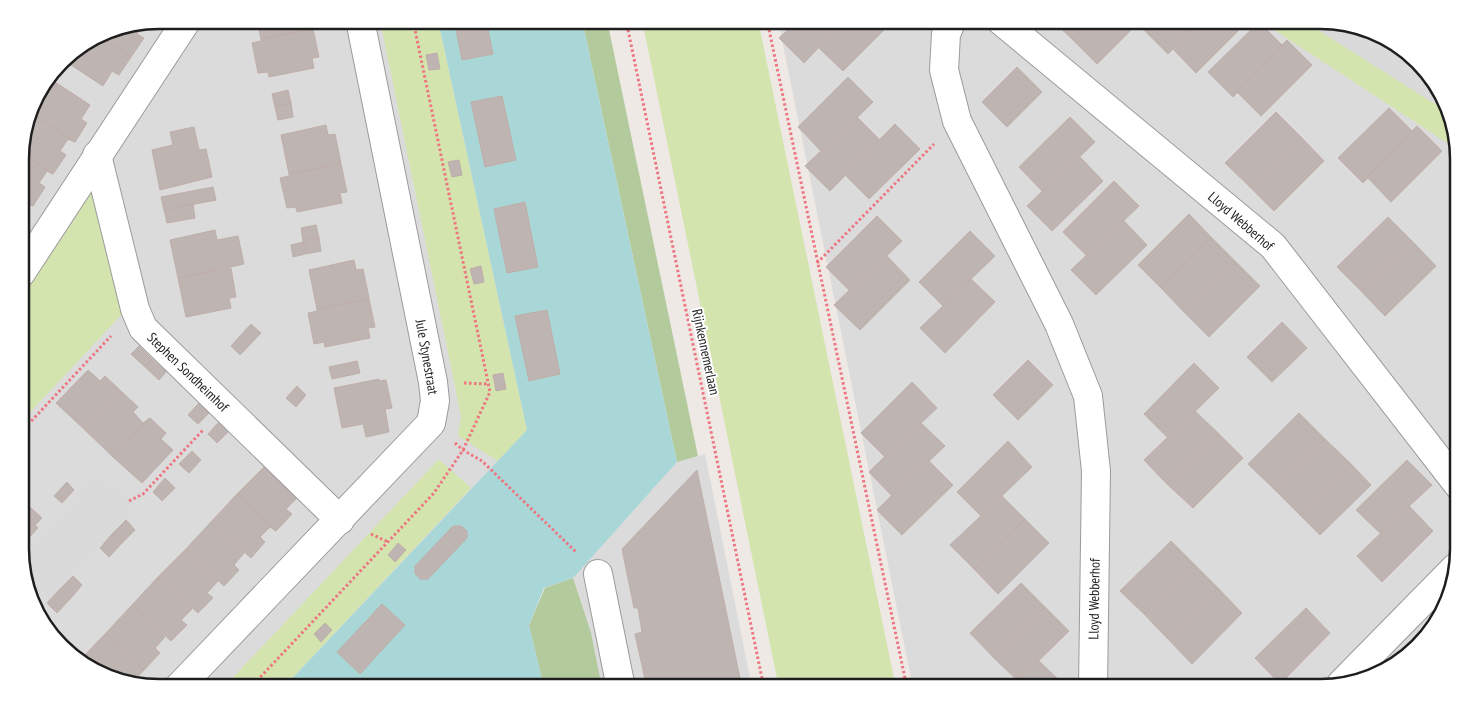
<svg xmlns="http://www.w3.org/2000/svg" width="1479" height="708" font-family="'PT Sans Narrow',sans-serif">
<style>
.residential{fill:#dcdbdb}
.grass{fill:#d4e4af}
.forest{fill:#b3ca9d}
.parking{fill:#dadada}
.water{fill:#a9d7d8}
.building{fill:#beb4b2;stroke:#bfaea8}
.lines{fill:none;stroke-linecap:round;stroke-linejoin:round}
.minor-casing{stroke:#9b9b9b;stroke-width:30}
.path{stroke:#ee7681;stroke-width:3;stroke-dasharray:2.5 2.5;stroke-linecap:butt}
.minor{stroke:#fff;stroke-width:28}
.labels{text-anchor:middle;dominant-baseline:central;stroke-width:4;stroke-linejoin:round;paint-order:stroke}
.street-label{font-size:14px;fill:#1e1e1e;stroke:#fff}
.rim{fill:none;stroke:#1e1e1e;stroke-width:2.5}
</style>
<rect width="100%" height="100%" fill="#eee9e5"/>
<!-- residential -->
<g class="residential">
<path d="M159,20H438L527,430L283,688H159L98,674L49,633L21,568L20,149L34,98L67,55L106,30Z"/>
<path d="M778,20H1320L1381,34L1430,75L1458,141L1459,549L1445,610L1397,665L1329,688H913Z"/>
<path d="M705,454L752,688H473L529,625L545,588L573,577L677,462Z"/>
</g>
<!-- grass -->
<g class="grass">
<path d="M380,20H438L527,430L498,461L458,436L461,416Z"/>
<path d="M642,20H758L896,688H779Z"/>
<path d="M1259,20H1306L1445,109L1458,141V150Z"/>
<path d="M88,191L100,205L123,313L21,422V291Z"/>
<path d="M439,459L471,488L283,688H223Z"/>
</g>
<!-- forest -->
<g class="forest">
<path d="M582,20H607L698,456L677,462Z"/>
<path d="M573,578L591,633L602,688H544L529,625L545,588Z"/>
</g>
<!-- parking -->
<g class="parking">
<path d="M1302,20H1320L1381,34L1430,75L1446,111Z"/>
<path d="M99,473L136,507L39,609L21,568V554Z"/>
</g>
<!-- water -->
<path class="water" d="M438,20H582L677,462L573,578L544,588L529,625L544,688H283L527,430Z"/>
<!-- building -->
<g class="building">
<path d="M257,20H311L313,28L261,39Z"/>
<path d="M454,20H486L493,54L462,60Z"/>
<path d="M799,20H845L804,63L779,38Z"/>
<path d="M845,20L893,21L843,71L818,47Z"/>
<path d="M1052,20H1093L1073,40Z"/>
<path d="M1093,20H1141L1097,64L1073,40Z"/>
<path d="M1153,20H1201L1168,54L1143,29Z"/>
<path d="M1201,20H1245L1247,22L1196,73L1172,48Z"/>
<path d="M1259,22L1283,46L1233,97L1208,72Z"/>
<path d="M144,23L137,34L144,38L131,57L98,35L106,30Z"/>
<path d="M313,29L319,57L312,58L314,68L269,77L268,72L258,73L252,43L261,41V39Z"/>
<path d="M98,35L131,57L119,75L112,71L103,86L65,61L70,53Z"/>
<path d="M1287,40L1312,65L1261,116L1237,92Z"/>
<path d="M437,53L440,69L429,70L426,55Z"/>
<path d="M1017,67L1042,92L1007,127L982,102Z"/>
<path d="M848,77L873,102L822,152L798,127Z"/>
<path d="M52,80L90,105L81,119L87,123L75,142L30,112Z"/>
<path d="M288,90L291,103L275,107L272,94Z"/>
<path d="M502,96L516,160L485,167L471,102Z"/>
<path d="M291,103L293,117L278,120L275,107Z"/>
<path d="M1389,108L1413,132L1363,183L1338,158Z"/>
<path d="M30,112L75,142L68,139L60,151L66,155L53,174L20,152Z"/>
<path d="M1276,112L1301,137L1250,187L1225,163Z"/>
<path d="M857,117L880,140L830,191L805,166Z"/>
<path d="M1070,117L1095,142L1043,192L1019,167Z"/>
<path d="M895,124L920,149L869,199L845,175Z"/>
<path d="M326,125L328,135L335,134L341,163L289,174L281,135Z"/>
<path d="M1417,126L1442,151L1391,202L1367,177Z"/>
<path d="M194,127L199,150L206,149L212,177L160,190L152,150L173,145L170,132Z"/>
<path d="M1301,137L1324,161L1274,211L1250,187Z"/>
<path d="M20,152L53,174L47,171L39,183L45,187L33,206L20,198Z"/>
<path d="M1079,156L1103,181L1052,231L1027,206Z"/>
<path d="M459,160L462,175L452,177L448,162Z"/>
<path d="M341,164L347,192L340,193L342,203L297,212L296,207L287,208L280,178L289,176V174Z"/>
<path d="M1114,181L1139,206L1087,256L1063,232Z"/>
<path d="M213,187L216,200L164,210L161,197Z"/>
<path d="M20,198L33,206L26,203L20,211Z"/>
<path d="M525,202L538,267L507,273L494,209Z"/>
<path d="M193,204L195,218L167,223L164,210Z"/>
<path d="M1189,214L1211,237L1161,288L1138,265Z"/>
<path d="M877,216L902,241L850,291L826,267Z"/>
<path d="M1388,217L1412,241L1361,291L1337,267Z"/>
<path d="M1123,220L1147,245L1096,295L1071,270Z"/>
<path d="M316,225L319,238L303,241L301,228Z"/>
<path d="M215,230L217,240L238,236L244,264L178,278L170,240Z"/>
<path d="M970,231L995,256L943,306L919,282Z"/>
<path d="M1211,237L1236,262L1185,313L1161,288Z"/>
<path d="M319,238L321,251L306,254L303,241Z"/>
<path d="M1412,241L1436,266L1385,316L1361,291Z"/>
<path d="M303,242L305,254L293,257L291,245Z"/>
<path d="M886,255L910,280L860,330L834,305Z"/>
<path d="M354,260L356,270L363,269L369,298L317,309L309,270Z"/>
<path d="M1236,262L1260,286L1209,337L1185,313Z"/>
<path d="M481,266L484,282L474,284L470,269Z"/>
<path d="M231,268L236,297L229,298L231,308L186,317L178,278Z"/>
<path d="M971,279L995,302L945,353L920,328Z"/>
<path d="M369,299L375,327L368,328L370,338L325,347L324,342L314,344L308,313L317,311V309Z"/>
<path d="M547,310L560,374L529,381L515,316Z"/>
<path d="M1282,322L1307,348L1272,382L1247,357Z"/>
<path d="M251,324L261,333L240,355L231,346Z"/>
<path d="M139,346L152,359L145,367L131,354Z"/>
<path d="M152,359L166,372L159,380L145,367Z"/>
<path d="M1028,360L1053,385L1018,420L993,395Z"/>
<path d="M357,361L360,373L332,379L329,367Z"/>
<path d="M1194,363L1219,388L1168,438L1144,414Z"/>
<path d="M88,370L100,381L105,376L122,392L85,430L56,403Z"/>
<path d="M503,373L506,389L496,391L493,375Z"/>
<path d="M379,379V381L386,380L392,408L385,409L389,432L366,437L363,424L342,428L334,388Z"/>
<path d="M912,382L937,408L885,457L861,433Z"/>
<path d="M297,386L306,395L296,407L286,398Z"/>
<path d="M122,392L138,407L133,412L143,423L150,418L113,457L85,430Z"/>
<path d="M199,403L209,413L198,424L188,415Z"/>
<path d="M1195,411L1219,434L1167,484L1144,460Z"/>
<path d="M1299,413L1325,439L1274,489L1248,464Z"/>
<path d="M150,418L166,433L161,439L173,450L142,483L113,457Z"/>
<path d="M219,422L229,431L217,443L208,434Z"/>
<path d="M920,422L945,446L892,496L869,472Z"/>
<path d="M1219,434L1243,458L1193,508L1167,484Z"/>
<path d="M1325,439L1351,464L1300,515L1274,489Z"/>
<path d="M22,440L29,447L21,456V441Z"/>
<path d="M1008,441L1032,467L981,516L957,492Z"/>
<path d="M192,451L201,460L189,473L179,464Z"/>
<path d="M928,460L953,485L902,535L877,510Z"/>
<path d="M1407,460L1432,485L1380,533L1356,510Z"/>
<path d="M1351,464L1371,485L1320,535L1300,515Z"/>
<path d="M265,466L298,497L286,509L292,514L276,531L237,494Z"/>
<path d="M697,470L742,688H647L635,634L642,632L638,608H634L622,549Z"/>
<path d="M165,478L175,488L162,501L153,492Z"/>
<path d="M67,482L74,490L62,503L54,496Z"/>
<path d="M237,494L276,531L270,527L260,537L265,542L251,558L211,522Z"/>
<path d="M1002,496L1025,519L974,569L950,545Z"/>
<path d="M21,499L42,518L35,525L38,528L21,546Z"/>
<path d="M1409,506L1433,531L1382,582L1357,556Z"/>
<path d="M1025,519L1049,543L998,594L974,569Z"/>
<path d="M126,520L135,530L122,543L112,534Z"/>
<path d="M211,522L244,553L234,565L239,570L224,586L185,550Z"/>
<path d="M453,526H461L467,531V538L428,579H420L415,574V566Z"/>
<path d="M112,534L122,543L109,557L100,548Z"/>
<path d="M1171,541L1194,564L1144,614L1120,591Z"/>
<path d="M398,543L406,550L395,562L388,555Z"/>
<path d="M185,550L218,581L207,593L213,598L198,613L158,577Z"/>
<path d="M1194,564L1218,588L1167,638L1144,614Z"/>
<path d="M73,576L82,585L70,599L60,589Z"/>
<path d="M158,577L192,609L181,620L187,625L171,641L132,605Z"/>
<path d="M1021,583L1045,607L994,658L970,633Z"/>
<path d="M1218,588L1242,613L1192,664L1167,638Z"/>
<path d="M60,589L70,599L57,613L47,603Z"/>
<path d="M382,604L405,625L360,674L337,652Z"/>
<path d="M132,605L165,637L155,648L160,653L144,670L106,633Z"/>
<path d="M1045,607L1069,631L1018,681L994,658Z"/>
<path d="M1306,608L1330,633L1280,684L1255,658Z"/>
<path d="M1444,611L1397,665L1387,668Z"/>
<path d="M325,623L332,630L321,642L314,634Z"/>
<path d="M106,633L144,670L133,682L98,674L80,660Z"/>
<path d="M1038,660L1063,684L1059,688H1009Z"/>
<path d="M1188,678L1198,688H1179Z"/>
</g>
<g class="lines">
<defs>
<g id="minor">
<path d="M952,20L946,34L944,70L957,121L1059,324L1088,396L1096,471L1093,688"/>
<path d="M1000,20L1273,246L1459,486"/>
<path d="M97,155L135,309L143,328L340,520"/>
<path d="M21,273L187,20"/>
<path d="M598,574L621,688"/>
<path d="M1341,684L1455,568"/>
<path d="M178,688L431,423L435,401L433,382L360,20"/>
</g>
</defs>
<!-- minor casing -->
<use href="#minor" class="minor-casing"/>
<!-- path -->
<g class="path">
<path d="M626,20L764,688"/>
<path d="M767,20L907,688"/>
<path d="M817,263L934,144"/>
<path d="M464,383L488,384"/>
<path d="M21,432L111,336"/>
<path d="M455,443L463,450L482,461L576,552"/>
<path d="M129,501L143,494L203,430"/>
<path d="M371,534L388,542"/>
<path d="M250,688L434,493L463,450L490,392L413,20"/>
</g>
<!-- minor -->
<use href="#minor" class="minor"/>
</g>
<g class="labels">
<!-- street labels -->
<g class="street-label">
<text transform="translate(1241 221) rotate(41)">Lloyd Webberhof</text>
<text transform="translate(706 352) rotate(78)">Rijnkennemerlaan</text>
<text transform="translate(427 357) rotate(80)">Jule Stynestraat</text>
<text transform="translate(188 372) rotate(44)">Stephen Sondheimhof</text>
<text transform="translate(1094 599) rotate(-89)">Lloyd Webberhof</text>
</g>
</g>
<!-- crop -->
<path d="M0 0H1479V708H0ZM159 29H1320A130 130 0 0 1 1450 159V549A130 130 0 0 1 1320 679H159A130 130 0 0 1 29 549V159A130 130 0 0 1 159 29Z" fill="#fff" fill-rule="evenodd"/>
<path class="rim" d="M159 29H1320A130 130 0 0 1 1450 159V549A130 130 0 0 1 1320 679H159A130 130 0 0 1 29 549V159A130 130 0 0 1 159 29Z"/>
</svg>
